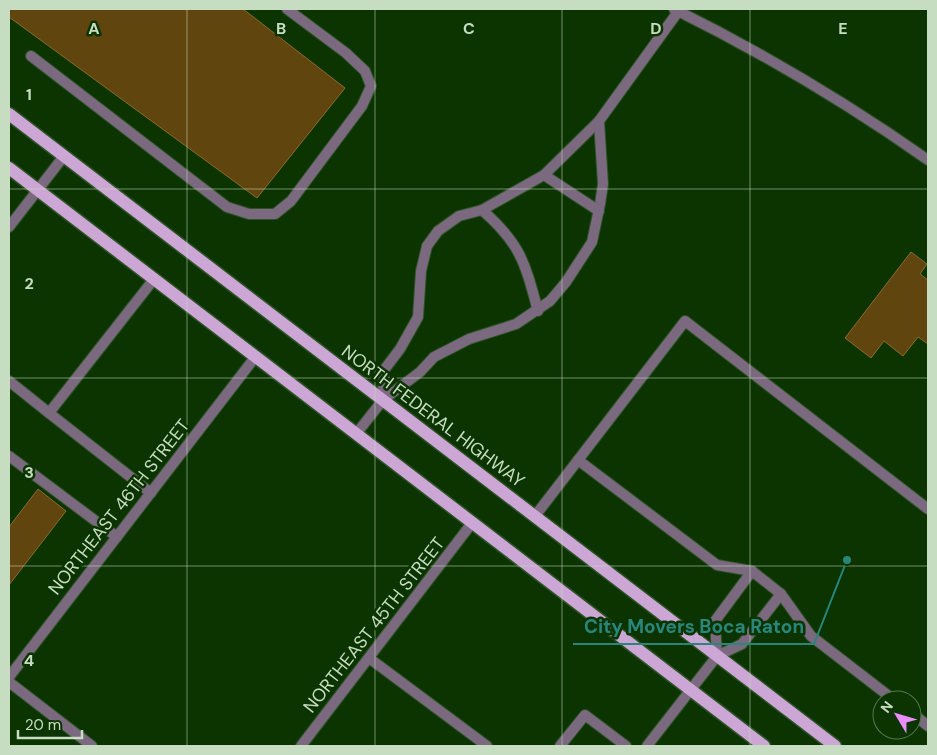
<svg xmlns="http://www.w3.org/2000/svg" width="937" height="755" font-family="'DM Sans',sans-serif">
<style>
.building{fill:#60450f;stroke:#8d6b2c}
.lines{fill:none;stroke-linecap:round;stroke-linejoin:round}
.service-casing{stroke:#2d5224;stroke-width:12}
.minor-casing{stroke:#2d5224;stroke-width:12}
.primary-casing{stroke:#2d5224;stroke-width:15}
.service{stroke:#7b697f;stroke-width:10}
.minor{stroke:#7b697f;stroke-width:10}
.primary{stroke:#cca7d5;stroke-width:12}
.grid{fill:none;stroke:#c6ddc1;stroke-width:1;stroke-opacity:0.55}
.labels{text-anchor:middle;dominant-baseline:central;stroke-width:5;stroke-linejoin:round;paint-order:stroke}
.street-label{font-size:18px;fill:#c6ddc1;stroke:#0b3401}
.grid-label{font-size:16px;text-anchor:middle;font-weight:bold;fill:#c6ddc1;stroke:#0b3401;stroke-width:5;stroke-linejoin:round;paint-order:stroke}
.leader{fill:none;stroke:#2a857a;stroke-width:2}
.callout-dot{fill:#2a857a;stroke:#0b3401;stroke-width:2}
.callout-label{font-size:19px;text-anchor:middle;font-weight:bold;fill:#2a857a;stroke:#0b3401;stroke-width:5;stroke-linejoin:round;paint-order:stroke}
</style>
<rect width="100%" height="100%" fill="#0b3401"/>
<!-- building -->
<g class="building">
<path d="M9,9H243L345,88L257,198L9,17Z"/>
<path d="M911,252L927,264L920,274L928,280V344L918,337L903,356L884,341L871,358L845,338Z"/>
<path d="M38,489L66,511L9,585V527Z"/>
</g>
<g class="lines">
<defs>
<g id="service">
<path d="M31,56L227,207L249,214H275L291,201L362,106L371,86L365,71L346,53L287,9"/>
<path d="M544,175L599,211"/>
<path d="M482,210C521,244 525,263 538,311"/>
<path d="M9,381L49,413"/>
<path d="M9,456L117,537"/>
<path d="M578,460L717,565L752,571L781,594L811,636L894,700"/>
<path d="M151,493L49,413L154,279"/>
<path d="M535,516L685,321L928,509"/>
<path d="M752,571L715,621L717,656L742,644L781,594"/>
<path d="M369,658L487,746"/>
<path d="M9,682L92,746"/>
<path d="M912,713L928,726"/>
<path d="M560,746L585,715L626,746"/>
</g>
<g id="minor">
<path d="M674,9C763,53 847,103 928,160"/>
<path d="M9,227L64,156"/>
<path d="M383,400L384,370L400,349L418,317L421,271L427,246L438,231L459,216L482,210L544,175L599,121L680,9"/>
<path d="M356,434L383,400L420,372L434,357L469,339L516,324L550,301L566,282L592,242L600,204L603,184L599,121"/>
<path d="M9,677L256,356"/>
<path d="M301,746L472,523"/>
<path d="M647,746L717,656"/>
</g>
<g id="primary">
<path d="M9,114L835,746"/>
<path d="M9,168L764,746"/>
</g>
</defs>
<!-- service casing -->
<use href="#service" class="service-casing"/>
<!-- minor casing -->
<use href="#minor" class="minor-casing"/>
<!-- primary casing -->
<use href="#primary" class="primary-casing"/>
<!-- service -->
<use href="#service" class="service"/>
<!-- minor -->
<use href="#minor" class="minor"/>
<!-- primary -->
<use href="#primary" class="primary"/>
</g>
<!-- grid -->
<path class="grid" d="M187,9V746M375,9V746M562,9V746M750,9V746M9,189H928M9,378H928M9,566H928"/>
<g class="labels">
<!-- street labels -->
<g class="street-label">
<text transform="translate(433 416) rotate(37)">NORTH FEDERAL HIGHWAY</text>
<text transform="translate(119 507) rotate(-52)">NORTHEAST 46TH STREET</text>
<text transform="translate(374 625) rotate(-52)">NORTHEAST 45TH STREET</text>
</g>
</g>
<g class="grid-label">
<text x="94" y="34">A</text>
<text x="281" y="34">B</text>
<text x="469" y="34">C</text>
<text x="656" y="34">D</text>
<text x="843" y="34">E</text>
<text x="29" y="100">1</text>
<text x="29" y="289">2</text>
<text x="29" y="478">3</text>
<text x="29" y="666">4</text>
</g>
<!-- callouts -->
<path class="leader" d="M847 560L814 644H573"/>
<circle class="callout-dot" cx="847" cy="560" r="5"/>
<g class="callout-label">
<text x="694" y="633">City Movers Boca Raton</text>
</g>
<!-- border -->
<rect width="937" height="755" fill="none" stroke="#c6ddc1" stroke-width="20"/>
<!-- north arrow -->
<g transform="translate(897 715) rotate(308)"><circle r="24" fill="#0b3401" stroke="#56784e"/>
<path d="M0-4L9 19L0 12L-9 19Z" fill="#e98efe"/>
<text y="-8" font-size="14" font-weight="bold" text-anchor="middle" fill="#c6ddc1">N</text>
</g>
<!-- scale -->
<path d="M18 730v8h64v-8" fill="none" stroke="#c6ddc1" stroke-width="2.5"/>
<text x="25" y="730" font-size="15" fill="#c6ddc1" stroke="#0b3401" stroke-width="4" paint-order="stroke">20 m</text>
</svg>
